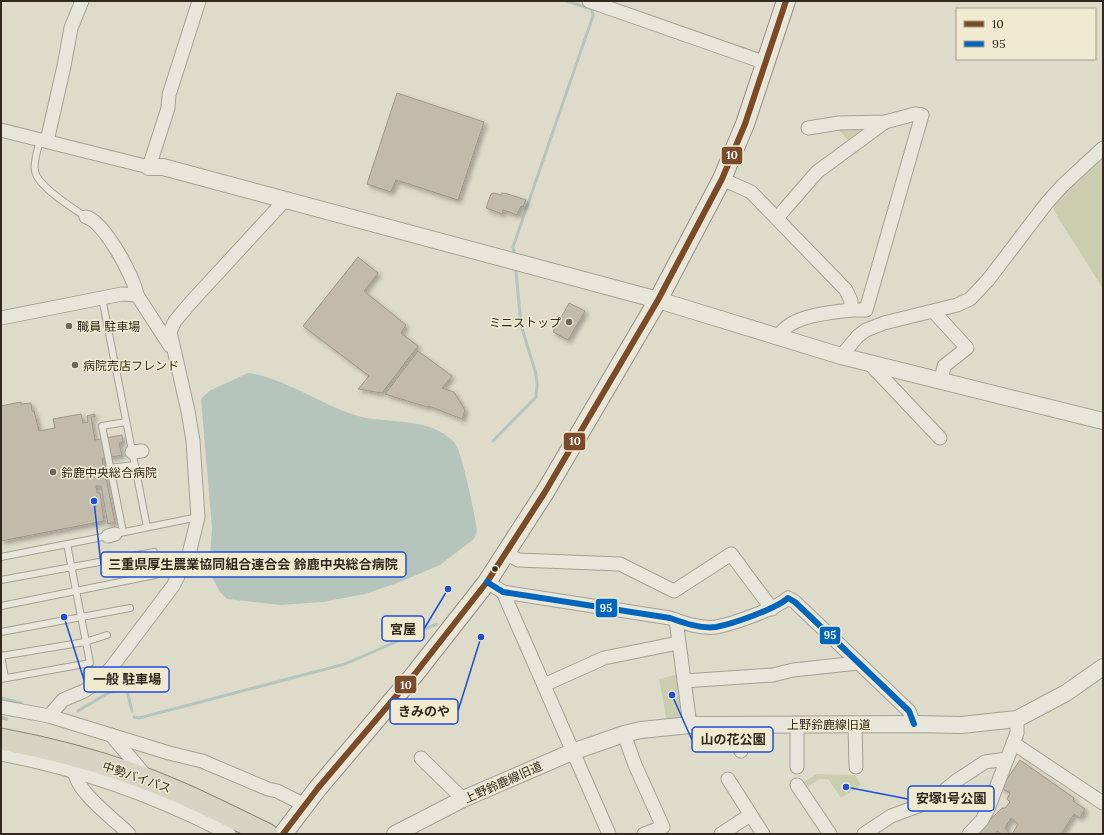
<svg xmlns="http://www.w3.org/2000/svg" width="1104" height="835" font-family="Lora,'Noto Sans JP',serif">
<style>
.green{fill:#cbceae}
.water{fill:#b5c5bc}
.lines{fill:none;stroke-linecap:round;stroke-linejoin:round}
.stream{stroke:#b5c5bc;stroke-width:3}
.building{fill:#c2baab;stroke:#9e978a;filter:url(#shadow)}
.minor-tunnel{stroke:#bcb7a7;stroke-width:13;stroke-dasharray:13 6;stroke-linecap:butt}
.service-casing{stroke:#a4a094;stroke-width:8}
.minor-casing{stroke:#a4a094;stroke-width:15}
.tertiary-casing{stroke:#a4a094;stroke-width:18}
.secondary-casing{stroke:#948f83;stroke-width:20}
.trunk-casing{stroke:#89857a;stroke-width:23}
.service{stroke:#e8e5db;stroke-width:6}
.minor{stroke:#e8e5db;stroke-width:13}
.tertiary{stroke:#e8e5db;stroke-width:16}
.secondary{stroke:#e8e5db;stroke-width:18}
.trunk{stroke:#d8d4c4;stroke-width:21}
.bus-1-casing{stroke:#f0ead0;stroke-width:9}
.bus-2-casing{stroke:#f0ead0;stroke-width:9}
.bus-1{stroke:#7a4b2a;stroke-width:6}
.bus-2{stroke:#0065bd;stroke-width:6}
.poi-dot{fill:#6e675a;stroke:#f0ead0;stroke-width:1.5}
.bus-dot{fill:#31291d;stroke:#f0ead0;stroke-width:1.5}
.labels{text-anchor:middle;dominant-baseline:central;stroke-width:3;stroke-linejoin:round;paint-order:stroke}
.poi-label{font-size:12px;fill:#31291d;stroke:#f0ead0;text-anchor:start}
.street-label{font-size:12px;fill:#31291d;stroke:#f0ead0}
.leader{fill:none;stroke:#1d4ed8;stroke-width:1.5}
.callout-dot{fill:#1d4ed8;stroke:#f0ead0;stroke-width:1.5}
.callout{fill:#f0ead0;stroke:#1d4ed8;stroke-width:1.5}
.callout-label{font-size:13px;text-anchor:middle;font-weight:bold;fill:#31291d}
.line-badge{stroke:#f0ead0;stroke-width:1.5}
.badge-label{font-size:11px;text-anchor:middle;font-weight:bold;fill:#fff}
</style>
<defs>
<filter id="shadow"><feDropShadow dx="3" dy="3" stdDeviation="2" flood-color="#0004"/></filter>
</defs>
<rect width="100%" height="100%" fill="#dfdbca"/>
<!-- green -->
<g class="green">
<path d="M865,124L868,129L850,142L836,127Z"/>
<path d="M1103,154V289L1054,211V199Z"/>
<path d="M679,674L684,710L678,721L667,722L659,679Z"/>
<path d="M817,774L855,775L861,785L841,798L828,779H820L805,788L802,783Z"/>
</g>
<!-- water -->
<path class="water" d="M248,373C287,378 323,407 362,417C392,424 430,417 454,442C462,450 475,516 477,530L474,539L440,565L400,582L365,594L323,602L280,605L227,599L220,592L209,571L212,528L201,399L209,391Z"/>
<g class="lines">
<!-- stream -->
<g class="stream">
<path d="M567,1L588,8"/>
<path d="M514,252L513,247L593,16L592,10L588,7"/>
<path d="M493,441L536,397L537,385L536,374L521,325L516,272"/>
<path d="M417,632L437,624"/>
<path d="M1,698L21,703"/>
<path d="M78,711L108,693L126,687L132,711"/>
<path d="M134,717L139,718L345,664L409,636"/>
</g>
</g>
<!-- building -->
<g class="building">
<path d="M397,93L484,122L458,200L396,180L391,192L367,184Z"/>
<path d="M494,193L501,195L502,193L508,194L526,200L523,207L521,206L517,215L503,210L502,214L486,208L491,194Z"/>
<path d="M358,257L378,273L364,291L406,325L401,333L418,346L382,393L358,389L369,376L303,326Z"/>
<path d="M569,303L585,311L568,340L553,332Z"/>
<path d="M418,351L452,376L442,388L454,392L465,410L462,419L429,406L427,407L385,394Z"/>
<path d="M21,402V404L31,403L32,411H34L39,431L55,428L53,419L81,414L83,423L88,422L87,416L95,414V417H91L95,440L122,435L123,442L119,443L122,455L102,459L115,522L108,524L101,486H96L97,493H100L104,521L1,541V406Z"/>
<path d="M1020,760L1074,798L1073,801L1085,809L1080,818L1074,814L1061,834H1012L1018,824L1011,818L1005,828L1010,834H1002L997,831L995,834H978L990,820L1002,808H1005L1010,802L1007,799L1010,793L1001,788Z"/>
</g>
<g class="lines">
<!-- minor-tunnel -->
<path class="minor-tunnel" d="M1,719L2,716"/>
<defs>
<g id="service">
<path d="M40,140C38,149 33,162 35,171C37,186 74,209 86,217"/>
<path d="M102,298L147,527"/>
<path d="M109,468L134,465"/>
<path d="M123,532L102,426L126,422"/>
<path d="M120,533L198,517"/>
<path d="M1,557L108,536"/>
<path d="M1,580L154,552"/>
<path d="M1,606L155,575"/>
<path d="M1,632L130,608"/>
<path d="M1,655L5,678"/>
<path d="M1,656L85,642L107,635"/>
<path d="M1,679L90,663L67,544"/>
</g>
<g id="minor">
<path d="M589,1L766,63"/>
<path d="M1,130L149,167L168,108L169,95L199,1"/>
<path d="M47,141L64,66L71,28L82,1"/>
<path d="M722,179L751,192L846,290L851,301V310H866L922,115L915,114L885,122L839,123L808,128"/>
<path d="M86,217C104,221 134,277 137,295"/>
<path d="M777,218L817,172L885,122"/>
<path d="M934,312L967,348L944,366L941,381"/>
<path d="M1,318L122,294L137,295L170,346"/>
<path d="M778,338C788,315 829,313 851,310"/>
<path d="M841,356L858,336L866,330L884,323L957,305L970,299L988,280L1046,204L1062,186L1103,148"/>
<path d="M870,364L940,438"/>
<path d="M132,452L142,451"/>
<path d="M108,536L115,534"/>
<path d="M506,553L518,560L620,564L674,591L731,554L772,609"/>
<path d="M487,582L503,592L670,618C684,623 701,629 716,627C732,624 776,609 788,598L795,602L909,711L914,724"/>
<path d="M503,592L609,834"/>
<path d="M676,620L690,725"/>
<path d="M684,681L773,675L793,670L858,663"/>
<path d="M544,685L604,658L678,643"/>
<path d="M1,707L49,716L63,700L84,691L95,684L111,668L173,586L189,554L198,517L193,441L188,411L170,332L175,321L192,301L286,199"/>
<path d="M49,716L169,753L202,761L268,789L277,791L305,805"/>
<path d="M797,724V767"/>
<path d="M735,725L736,742L741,751"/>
<path d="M855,725L856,767"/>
<path d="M624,734L635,765L663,827L644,834"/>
<path d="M111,735L146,776"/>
<path d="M1013,743L1103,803"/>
<path d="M1,754C80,769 158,797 229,834"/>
<path d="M421,758L463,799"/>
<path d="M75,773C77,792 115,820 129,834"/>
<path d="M728,779L763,834"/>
<path d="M797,785L830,834"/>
<path d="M721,834L750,815"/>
<path d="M864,834L891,816L932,801L956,781L985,762L1007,759"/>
<path d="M969,834L982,820L988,809L1017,733V719"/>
</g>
<g id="tertiary">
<path d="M149,167H163L658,300L841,356L1103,421"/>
<path d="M395,834L463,799L572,752L624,734L641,730L690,725L914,724L961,725L1017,719L1066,693L1103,667"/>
</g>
<path id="secondary" d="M283,834L318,788L414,675L487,582L545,492L658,300L722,179L745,124L786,1"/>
<path id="trunk" d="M1,739C60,750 121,767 176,791C207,804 237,820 267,834"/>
</defs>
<!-- service casing -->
<use href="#service" class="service-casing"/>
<!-- minor casing -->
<use href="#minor" class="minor-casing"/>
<!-- tertiary casing -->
<use href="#tertiary" class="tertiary-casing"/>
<!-- secondary casing -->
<use href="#secondary" class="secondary-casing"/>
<!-- trunk casing -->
<use href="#trunk" class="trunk-casing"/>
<!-- service -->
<use href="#service" class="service"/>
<!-- minor -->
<use href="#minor" class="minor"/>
<!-- tertiary -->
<use href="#tertiary" class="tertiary"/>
<!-- secondary -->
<use href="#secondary" class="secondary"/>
<!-- trunk -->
<use href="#trunk" class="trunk"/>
<defs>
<path id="bus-1" d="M283,834L318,788L414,675L487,582L545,492L658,300L722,179L745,124L786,1"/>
<path id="bus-2" d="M487,582L503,592L670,618C684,623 701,629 716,627C732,624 776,609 788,598L795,602L909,711L914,724"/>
</defs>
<!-- bus-1 casing -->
<use href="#bus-1" class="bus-1-casing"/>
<!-- bus-2 casing -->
<use href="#bus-2" class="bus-2-casing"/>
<!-- bus-1 -->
<use href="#bus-1" class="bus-1"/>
<!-- bus-2 -->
<use href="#bus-2" class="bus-2"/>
</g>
<!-- markers -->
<g class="poi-dot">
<circle cx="569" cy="322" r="4"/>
<circle cx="69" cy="326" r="4"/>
<circle cx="75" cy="365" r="4"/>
<circle cx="53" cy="472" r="4"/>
</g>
<circle class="bus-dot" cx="495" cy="569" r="3.5"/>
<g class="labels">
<!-- poi labels -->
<g class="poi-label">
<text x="561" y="322" text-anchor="end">ミニストップ</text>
<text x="77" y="326">職員 駐車場</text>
<text x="83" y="365">病院売店フレンド</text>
<text x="61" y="472">鈴鹿中央総合病院</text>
</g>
<!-- street labels -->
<g class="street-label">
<text x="829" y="724">上野鈴鹿線旧道</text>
<text transform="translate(137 777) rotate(19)">中勢バイパス</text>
<text transform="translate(503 782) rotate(-24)">上野鈴鹿線旧道</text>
</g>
</g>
<!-- callouts -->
<path class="leader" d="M94 501L101 565M448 589L424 629M64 617L84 680M481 637L458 711M672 695L692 740M846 787L908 799"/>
<g class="callout-dot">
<circle cx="94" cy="501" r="4"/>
<circle cx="448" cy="589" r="4"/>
<circle cx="64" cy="617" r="4"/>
<circle cx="481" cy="637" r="4"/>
<circle cx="672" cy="695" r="4"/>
<circle cx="846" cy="787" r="4"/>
</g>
<g class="callout">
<rect x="101" y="552" width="305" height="25" rx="4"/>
<rect x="382" y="616" width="42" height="25" rx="4"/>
<rect x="84" y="667" width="85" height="25" rx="4"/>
<rect x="390" y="699" width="68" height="25" rx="4"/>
<rect x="692" y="727" width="81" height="25" rx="4"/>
<rect x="908" y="786" width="86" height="25" rx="4"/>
</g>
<g class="callout-label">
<text x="253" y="569">三重県厚生農業協同組合連合会 鈴鹿中央総合病院</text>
<text x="403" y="634">宮屋</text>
<text x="127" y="684">一般 駐車場</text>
<text x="424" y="716">きみのや</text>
<text x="733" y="744">山の花公園</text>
<text x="951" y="803">安塚1号公園</text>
</g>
<g class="line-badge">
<rect x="721" y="146" width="22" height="19" rx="4" fill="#7a4b2a"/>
<rect x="563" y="432" width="23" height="19" rx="4" fill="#7a4b2a"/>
<rect x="595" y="598" width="23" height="20" rx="4" fill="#0065bd"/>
<rect x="819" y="626" width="22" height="19" rx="4" fill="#0065bd"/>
<rect x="394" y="675" width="23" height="19" rx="4" fill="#7a4b2a"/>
</g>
<g class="badge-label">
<text x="732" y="159">10</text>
<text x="575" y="445">10</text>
<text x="606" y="612">95</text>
<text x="830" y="639">95</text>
<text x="406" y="689">10</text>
</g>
<!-- border -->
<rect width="1104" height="835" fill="none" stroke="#31291d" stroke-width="4"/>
<!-- legend -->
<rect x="956" y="8" width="140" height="52" fill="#f0ead0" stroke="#a49d88"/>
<rect x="964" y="21" width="20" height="6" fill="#7a4b2a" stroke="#a49d88"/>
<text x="992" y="28" font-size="12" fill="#31291d">10</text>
<rect x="964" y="41" width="20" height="6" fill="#0065bd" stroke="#a49d88"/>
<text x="992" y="48" font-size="12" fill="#31291d">95</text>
</svg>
